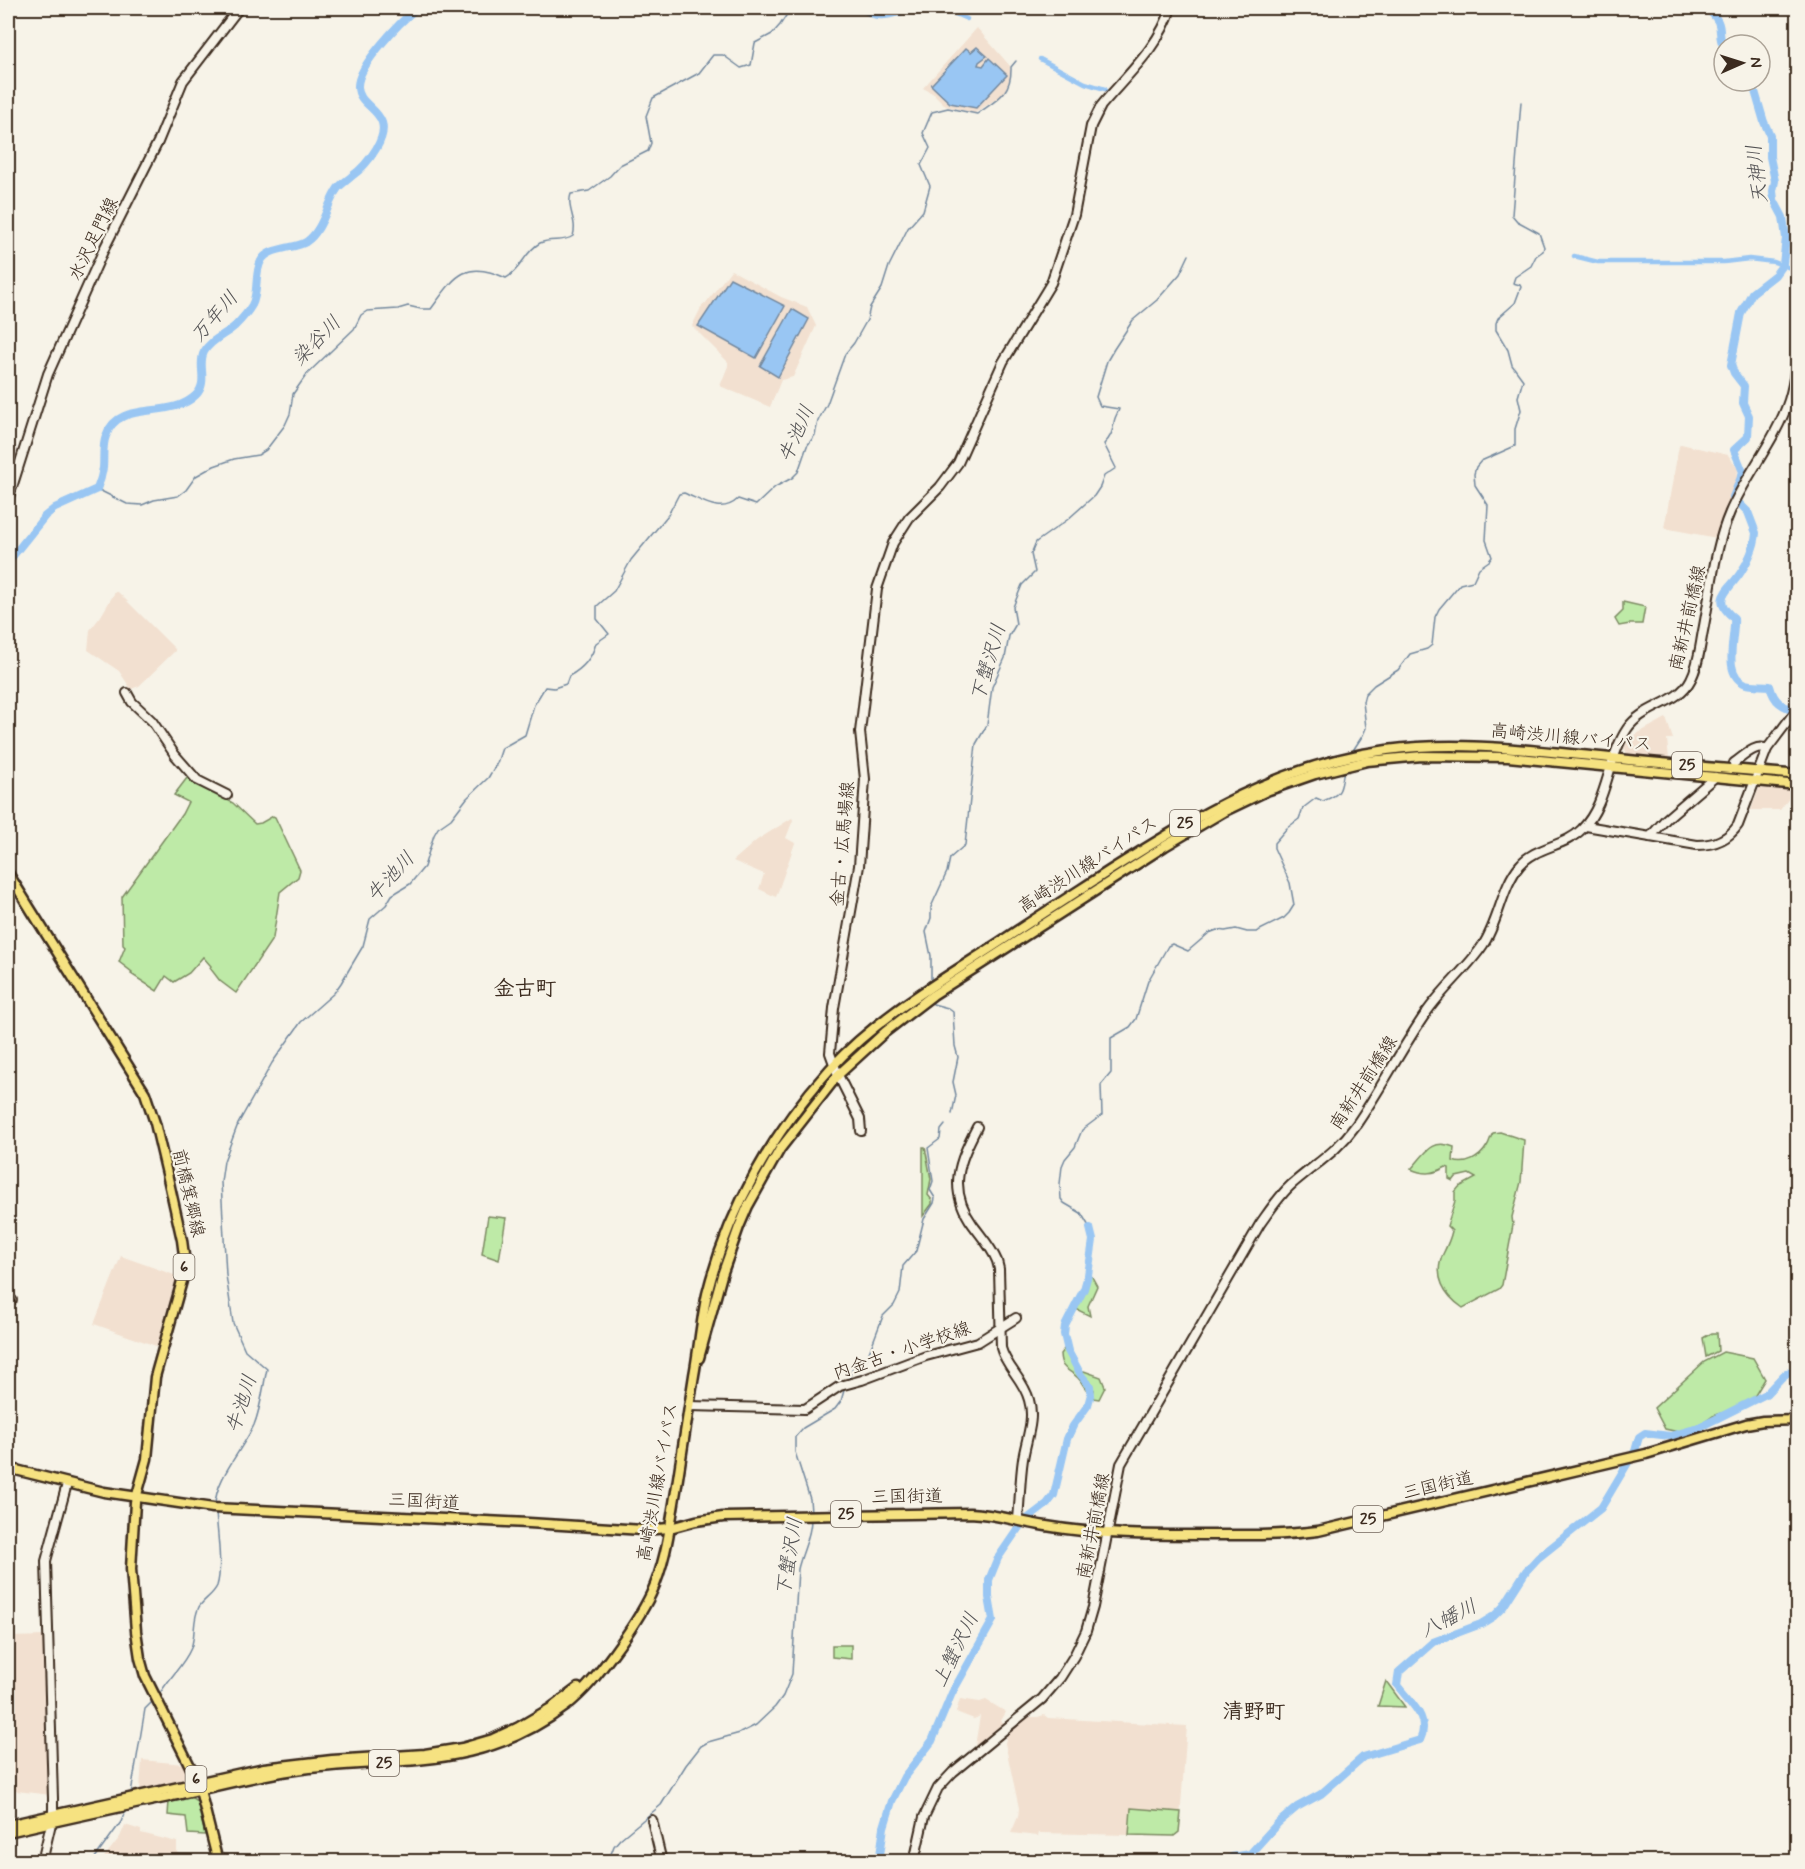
<svg xmlns="http://www.w3.org/2000/svg" width="1805" height="1869" font-family="Mynerve,'Klee One',sans-serif">
<style>
.built{fill:#f2e0d0}
.green{fill:#beeaa7;stroke:#7c8a62;stroke-width:1.5}
.water{fill:#99c6f3;stroke:#73889e;stroke-width:1.5}
.lines{fill:none;stroke-linecap:round;stroke-linejoin:round}
.stream{stroke:#73889e;stroke-width:1.5}
.canal{stroke:#99c6f3;stroke-width:4.5}
.river{stroke:#99c6f3;stroke-width:8}
.secondary-casing{stroke:#3b2a1e;stroke-width:12}
.primary-casing{stroke:#3b2a1e;stroke-width:13}
.secondary{stroke:#f7f3e8;stroke-width:8}
.primary{stroke:#f6e281;stroke-width:8}
.labels{text-anchor:middle;dominant-baseline:central;stroke-width:4.5;stroke-linejoin:round;paint-order:stroke}
.shield{fill:#f7f3e8;stroke:#73665b;stroke-width:1.5}
.shield-label{font-size:16px;font-weight:bold;fill:#3b2a1e}
.street-label{font-size:18px;fill:#3b2a1e;stroke:#f7f3e8}
.water-label{font-size:20px;font-style:italic;fill:#525153;stroke:#f7f3e8}
.quarter-label{font-size:21px;font-weight:bold;fill:#3b2a1e;stroke:#f7f3e8}
</style>
<rect width="100%" height="100%" fill="#f7f3e8"/>
<filter id="ink" filterUnits="userSpaceOnUse"><feTurbulence type="fractalNoise" baseFrequency=".0167" numOctaves="2"/><feDisplacementMap in="SourceGraphic" scale="12" xChannelSelector="R" yChannelSelector="G"/><feConvolveMatrix kernelMatrix="1 2 1 2 8 2 1 2 1" color-interpolation-filters="sRGB"/></filter>
<g filter="url(#ink)">
<!-- built -->
<g class="built">
<path d="M977,28L1010,66L1011,77L1005,93L975,113L946,106L934,94L923,88Z"/>
<path d="M731,270L781,297L807,307L816,326L793,377L781,380L770,407L720,386L728,366V362L692,326L703,304H705Z"/>
<path d="M1681,444L1728,455L1738,469L1737,477L1740,479L1729,501L1717,538L1664,528L1679,446Z"/>
<path d="M115,592H118L175,649V651L139,686L131,689L119,671L88,650L90,630L101,616Z"/>
<path d="M1666,718L1673,739H1667L1669,759L1628,755L1624,748L1629,738Z"/>
<path d="M1768,785L1797,788L1780,810H1751L1759,788Z"/>
<path d="M792,818L793,820L786,838L795,843L776,897L759,889L764,874L733,861L757,840Z"/>
<path d="M121,1256L180,1277L170,1311L167,1310L165,1318L167,1319L159,1347L94,1324Z"/>
<path d="M47,1636L51,1795L8,1790V1637Z"/>
<path d="M960,1699L980,1702L986,1700L1006,1712L1001,1721L1007,1725L981,1746H975L980,1716L974,1719L956,1712Z"/>
<path d="M1044,1715L1048,1718L1187,1726L1179,1832L1174,1836L1039,1833L1038,1836L1011,1833L1018,1817L1019,1808L1005,1743L1008,1732L1025,1717H1038Z"/>
<path d="M142,1760L183,1764L188,1774L184,1782L140,1790Z"/>
<path d="M125,1825L141,1830V1833L177,1842V1853L182,1855L181,1861H101L120,1837Z"/>
</g>
<!-- green -->
<g class="green">
<path d="M1623,602L1645,607L1642,624H1630L1619,626L1615,619L1623,611Z"/>
<path d="M187,778L233,803L255,824L261,823L273,816L275,817L300,870L298,877L280,892L273,938L236,993L220,981L210,968L211,966L203,957L189,973L174,982L166,976L157,991L131,974L132,972L119,962L125,947L123,945L122,897L182,814L188,802L174,795Z"/>
<path d="M1500,1132L1524,1140L1521,1182L1512,1217L1513,1225L1502,1285L1499,1289L1463,1308C1444,1295 1433,1276 1443,1254C1447,1246 1450,1240 1452,1231L1447,1226L1455,1201V1192L1459,1187L1476,1178L1469,1174L1456,1177L1453,1181L1449,1179V1168L1446,1167C1434,1174 1424,1175 1411,1169C1426,1153 1431,1138 1454,1147L1453,1161C1466,1166 1480,1158 1487,1146C1490,1142 1490,1137 1493,1133Z"/>
<path d="M923,1147H925L931,1179L928,1195L932,1200V1204L923,1216Z"/>
<path d="M488,1216L506,1218L499,1260L482,1254Z"/>
<path d="M1091,1275L1097,1286L1088,1306L1090,1316L1076,1309L1084,1295Z"/>
<path d="M1712,1333H1717L1718,1351L1706,1357L1703,1338Z"/>
<path d="M1064,1349L1087,1387L1088,1391C1084,1388 1082,1382 1078,1378C1069,1368 1061,1372 1060,1354Z"/>
<path d="M1723,1352L1753,1358L1765,1379L1754,1397L1734,1409L1713,1416L1688,1434L1665,1429L1654,1408L1704,1362Z"/>
<path d="M1081,1370L1101,1377L1105,1387L1099,1399L1092,1398L1094,1390Z"/>
<path d="M832,1645H851V1659L832,1657Z"/>
<path d="M1386,1681L1405,1707L1378,1706Z"/>
<path d="M189,1796L197,1801L205,1835L188,1834L186,1817L168,1815L169,1801Z"/>
<path d="M1131,1808L1181,1812L1179,1832L1174,1836L1129,1835Z"/>
</g>
<!-- water -->
<g class="water">
<path d="M977,47L987,56L979,62L978,65L983,66L989,58L1007,75L976,108L950,103L931,85L966,48L971,52Z"/>
<path d="M730,278L785,306L756,358L698,326Z"/>
<path d="M792,309L809,319L778,377L760,366Z"/>
</g>
<g class="lines">
<!-- stream -->
<g class="stream">
<path d="M97,489L127,504L142,505L154,500L178,496L186,490L196,476L214,466L234,459L258,455L266,450L285,425L290,414L293,394L307,374L354,329L361,315L367,311L398,309L408,306L421,309H431C454,278 464,258 506,278C521,270 525,251 540,243C551,238 563,243 573,236C578,221 566,208 571,194L589,191L610,176L620,165L648,151L651,143L646,116L653,98L699,73L713,55H723L741,68L751,65L755,43L772,34L780,25L791,8"/>
<path d="M1352,752L1363,735L1366,728L1363,702L1365,694L1374,685L1398,670L1410,654L1427,649L1432,645L1435,617L1439,609L1460,584L1473,581L1479,568L1489,561L1492,557L1486,540L1488,505L1475,485L1474,474L1476,467L1481,461L1515,446V429L1521,410L1518,397L1523,380L1512,365L1508,350L1496,330V323L1498,318L1515,303L1521,287L1520,285L1513,283L1515,277L1531,266L1536,256L1543,251L1544,247L1539,233L1517,221L1512,215L1521,102"/>
<path d="M931,983V956L926,932L931,918V907L947,872L950,858L965,845L976,744L987,725L992,687L1005,658L1009,636L1016,624L1013,607L1022,585L1035,572L1031,554L1036,542L1067,520L1094,496L1100,487L1104,476L1116,468L1104,444C1111,437 1112,433 1114,423C1114,418 1118,413 1119,409L1100,406L1096,397L1107,361L1114,349L1133,320L1157,300L1180,274L1189,255"/>
<path d="M931,1000L933,1004L948,1008L953,1012L955,1046L958,1057L953,1082L956,1095L952,1114"/>
<path d="M1090,1228L1081,1213L1064,1203L1061,1199L1060,1184L1062,1166L1065,1159L1075,1147L1082,1130L1102,1115L1101,1085L1111,1073V1038L1130,1027L1136,1019L1148,981L1168,946L1172,944L1188,951L1209,933L1217,930L1225,931L1236,929L1247,932H1256L1284,918L1289,913L1294,905L1290,883L1274,848V843L1287,828L1299,819L1303,808L1316,798L1323,801C1344,793 1340,789 1344,770"/>
<path d="M848,1380L854,1366L867,1358L883,1316L894,1305L900,1293L903,1266L916,1251L924,1219L934,1203L935,1198L930,1190L933,1181L928,1148L940,1139L941,1130L945,1125"/>
<path d="M215,1506C215,1479 243,1449 254,1425C261,1408 263,1387 267,1369L245,1350L233,1323L226,1275L221,1182L224,1161L238,1124L272,1063L301,1022L334,993L341,983L363,946L370,919L386,905L392,895L410,884L424,867L434,835L438,828L451,819L467,798L488,778L497,763L502,748L525,735L534,705L545,687L554,688L566,684L569,676C584,668 592,658 596,643L609,634L597,619V606L614,591L631,560L668,515L679,494L684,493C703,501 721,515 738,499L756,505L775,487L792,478L798,472L807,446L815,435L818,421L827,404L845,354L854,343L867,320L870,307L882,288L889,266L908,228L923,211L930,186L921,165L930,148L923,133L932,112L948,108L977,114C996,100 1012,94 1011,67L1016,61"/>
<path d="M811,1512L810,1499L795,1452V1437L803,1428L835,1409L841,1401L845,1387"/>
<path d="M159,1695C168,1679 184,1665 191,1648C196,1635 192,1620 199,1607C204,1599 213,1595 217,1586C223,1566 217,1532 216,1511"/>
<path d="M131,1793L145,1709L154,1700"/>
<path d="M92,1862L121,1822L126,1809"/>
<path d="M608,1862L614,1846L620,1839L661,1805L686,1765L701,1746L708,1742L740,1733L756,1725L775,1707L783,1696L792,1674L798,1569C802,1552 811,1536 811,1520"/>
</g>
<!-- canal -->
<g class="canal">
<path d="M861,8C880,28 902,9 925,8C940,7 953,12 967,19"/>
<path d="M1040,59L1085,83L1105,89"/>
<path d="M1574,256L1598,262H1724L1749,259L1774,262L1798,271"/>
</g>
<!-- river -->
<g class="river">
<path d="M1706,8C1728,25 1715,34 1724,47"/>
<path d="M1752,81L1764,122L1770,135V157L1775,181L1773,191L1774,200L1783,217L1786,238L1783,264L1775,275L1752,293L1741,313L1731,365L1734,373L1744,386L1743,403L1749,416L1748,437L1734,450L1743,472L1733,497L1748,512L1756,533C1755,546 1748,562 1741,572C1730,590 1709,599 1734,618C1736,636 1721,675 1746,684C1753,686 1762,685 1770,686C1774,702 1782,707 1798,711"/>
<path d="M8,562L45,516L55,508L97,489C100,482 102,475 103,468C104,457 102,446 106,436C118,398 170,421 196,395C209,382 197,365 204,352C210,340 225,335 235,326C240,321 248,312 252,305C259,292 254,274 261,261C268,247 294,249 306,242C323,231 327,203 338,188C342,183 348,180 352,176C362,169 370,159 376,149C399,110 357,110 358,86C358,65 401,21 417,8"/>
<path d="M879,1862L884,1827L892,1801L904,1777L932,1741L952,1693L993,1620L989,1597V1580L998,1558L1022,1523L1047,1504L1054,1495L1067,1439L1073,1426L1088,1405L1091,1394L1090,1386L1081,1375L1068,1351L1064,1334L1065,1326L1084,1289L1088,1275L1093,1240L1090,1228"/>
<path d="M1226,1862L1232,1857L1250,1854L1278,1823L1297,1807L1321,1794L1363,1757L1420,1740C1431,1717 1410,1703 1397,1685L1399,1672L1433,1642L1481,1624L1494,1616L1503,1607L1526,1571L1538,1558L1601,1508L1635,1451L1639,1437L1645,1433L1670,1436L1698,1428L1766,1394L1783,1376L1793,1370H1798"/>
</g>
<defs>
<g id="secondary">
<path d="M8,500L48,374L104,249L158,142L183,81L239,8"/>
<path d="M127,693L132,702L152,721L175,755L197,780L227,795"/>
<path d="M1734,763C1744,756 1756,743 1767,749"/>
<path d="M1586,826L1697,845C1714,845 1728,840 1738,825L1767,749L1798,708"/>
<path d="M1650,837L1666,819L1715,777"/>
<path d="M977,1127C959,1162 947,1189 973,1225C981,1236 992,1248 997,1261L999,1269L1001,1348C1006,1367 1024,1380 1029,1400C1035,1420 1026,1439 1023,1459C1020,1479 1020,1499 1018,1519"/>
<path d="M861,1131L860,1119L838,1075L830,1053L834,1008L859,866L865,779L860,732L877,589L893,543L909,518L940,487L958,463L1003,362L1051,283L1074,215L1091,126L1101,106C1126,76 1160,46 1171,8"/>
<path d="M8,1298L12,1300"/>
<path d="M689,1406L805,1409L840,1386L862,1380L926,1356L978,1342L1016,1318"/>
<path d="M652,1820L662,1862"/>
<path d="M42,1862L53,1815V1798L46,1561L67,1484"/>
<path d="M914,1862L924,1817L938,1788L953,1772L1042,1699L1060,1678L1074,1656L1086,1631L1093,1607L1121,1464L1260,1224C1270,1210 1279,1196 1291,1185C1316,1163 1336,1153 1356,1125C1381,1089 1401,1049 1426,1013C1443,988 1467,969 1483,945C1499,921 1502,886 1520,865C1536,846 1565,847 1582,829C1608,803 1607,759 1627,729C1643,705 1678,705 1691,679C1699,664 1700,646 1703,631C1711,591 1714,549 1730,512C1747,473 1776,440 1789,400C1798,372 1796,341 1798,312"/>
</g>
<g id="primary">
<path d="M8,873L145,1093L155,1123L168,1178L182,1240L185,1263L182,1281L155,1377L147,1459L135,1502L131,1569L136,1631L140,1658L145,1676L198,1782L218,1862"/>
<path d="M699,1358L722,1275L739,1227L748,1206L780,1149L838,1075L885,1032L933,995L1165,846L1223,812L1269,790L1315,774L1367,761L1422,756L1508,757L1798,785"/>
<path d="M8,1468L104,1492L213,1508L529,1523L643,1530L670,1528L696,1521L723,1517L970,1513C998,1514 1019,1522 1046,1526C1098,1535 1151,1535 1203,1535C1241,1535 1279,1536 1318,1531L1646,1454L1746,1424L1763,1421L1798,1420"/>
<path d="M8,1825L264,1768L332,1760L425,1754L462,1748L493,1739L517,1728L551,1708L578,1688"/>
<path d="M8,1832C61,1820 115,1808 169,1797C211,1787 253,1776 295,1770C397,1756 477,1773 566,1706C585,1691 599,1673 613,1654C627,1635 641,1615 651,1594C666,1562 670,1526 676,1491C682,1453 688,1414 694,1375C699,1348 701,1321 707,1294C728,1210 773,1132 830,1069C877,1017 942,980 1000,942C1036,918 1072,895 1109,871C1196,816 1282,764 1387,750C1461,740 1536,751 1610,758C1672,765 1735,769 1798,775"/>
</g>
</defs>
<!-- secondary casing -->
<use href="#secondary" class="secondary-casing"/>
<!-- primary casing -->
<use href="#primary" class="primary-casing"/>
<!-- secondary -->
<use href="#secondary" class="secondary"/>
<!-- primary -->
<use href="#primary" class="primary"/>
</g>
</g>
<g class="labels">
<!-- shield labels -->
<g class="shield">
<rect x="1672" y="752" width="30" height="26" rx="4.5"/>
<rect x="1170" y="810" width="30" height="26" rx="4.5"/>
<rect x="173.5" y="1254" width="21" height="26" rx="4.5"/>
<rect x="831" y="1501" width="30" height="26" rx="4.5"/>
<rect x="1353" y="1506" width="30" height="26" rx="4.5"/>
<rect x="369" y="1750" width="30" height="26" rx="4.5"/>
<rect x="185.5" y="1766" width="21" height="26" rx="4.5"/>
</g>
<g class="shield-label">
<text x="1687" y="765">25</text>
<text x="1185" y="823">25</text>
<text x="184" y="1267">6</text>
<text x="846" y="1514">25</text>
<text x="1368" y="1519">25</text>
<text x="384" y="1763">25</text>
<text x="196" y="1779">6</text>
</g>
<!-- street labels -->
<g class="street-label">
<text transform="translate(94 239) rotate(-64)">水沢足門線</text>
<text transform="translate(1688 618) rotate(-77)">南新井前橋線</text>
<text transform="translate(1571 738) rotate(5)">高崎渋川線バイパス</text>
<text transform="translate(843 844) rotate(-85)">金古・広馬場線</text>
<text transform="translate(1088 865) rotate(-33)">高崎渋川線バイパス</text>
<text transform="translate(1364 1083) rotate(-57)">南新井前橋線</text>
<text transform="translate(188 1193) rotate(77)">前橋箕郷線</text>
<text transform="translate(902 1351) rotate(-19)">内金古・小学校線</text>
<text transform="translate(658 1482) rotate(-80)">高崎渋川線バイパス</text>
<text transform="translate(1438 1486) rotate(-13)">三国街道</text>
<text transform="translate(907 1497) rotate(-1)">三国街道</text>
<text transform="translate(424 1502) rotate(3)">三国街道</text>
<text transform="translate(1094 1526) rotate(-79)">南新井前橋線</text>
</g>
<!-- water labels -->
<g class="water-label">
<text transform="translate(1758 174) rotate(-97)">天神川</text>
<text transform="translate(215 317) rotate(-49)">万年川</text>
<text transform="translate(317 341) rotate(-46)">染谷川</text>
<text transform="translate(797 434) rotate(-66)">牛池川</text>
<text transform="translate(989 663) rotate(-74)">下蟹沢川</text>
<text transform="translate(391 877) rotate(-47)">牛池川</text>
<text transform="translate(242 1404) rotate(-72)">牛池川</text>
<text transform="translate(790 1557) rotate(-81)">下蟹沢川</text>
<text transform="translate(1449 1619) rotate(-27)">八幡川</text>
<text transform="translate(956 1650) rotate(-64)">上蟹沢川</text>
</g>
<!-- quarter labels -->
<g class="quarter-label">
<text x="525" y="989">金古町</text>
<text x="1254" y="1712">清野町</text>
</g>
</g>
<!-- margin -->
<rect width="1805" height="1869" fill="none" stroke="#f7f3e8" stroke-width="30"/>
<rect x="15" y="15" width="1775" height="1839" fill="none" stroke="#3b2a1e" stroke-width="2" filter="url(#ink)"/>
<!-- north arrow -->
<g transform="translate(1742 63) rotate(87)"><circle r="28" fill="#f7f3e8" stroke="#aca397" stroke-width="1.5"/>
<path d="M0-4.5L10 22L0 15L-10 22Z" fill="#3b2a1e"/>
<text y="-9" font-size="16" font-weight="bold" text-anchor="middle" fill="#3b2a1e">N</text>
</g>
</svg>
